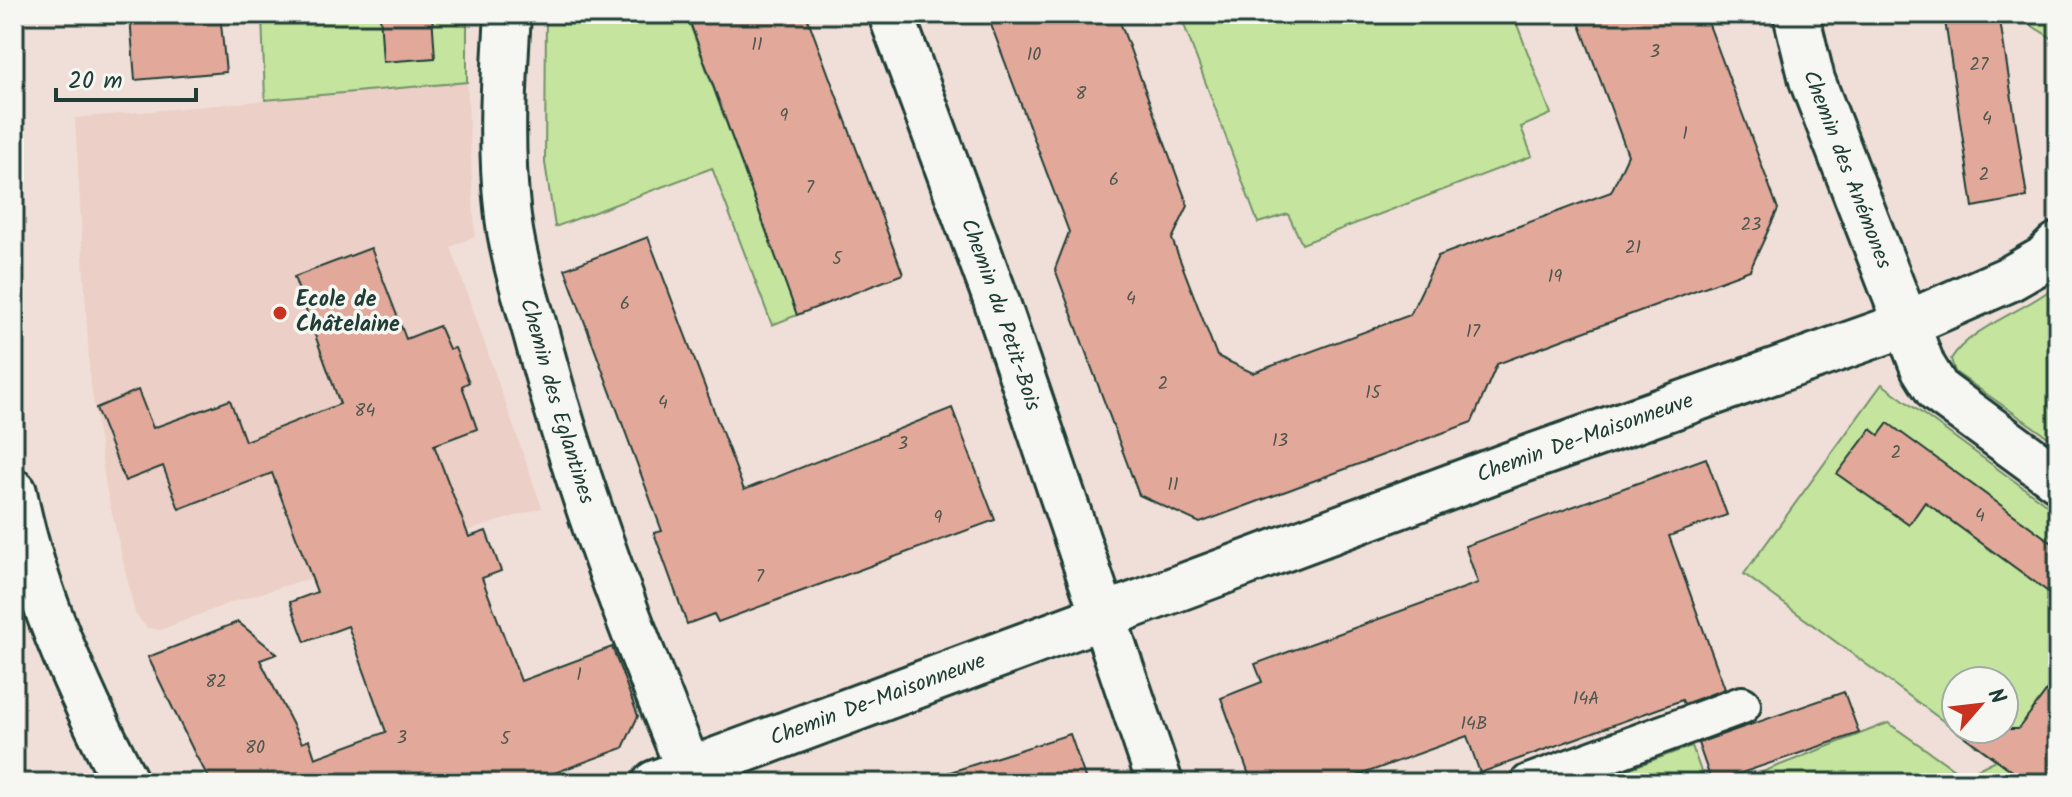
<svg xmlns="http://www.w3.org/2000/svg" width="2072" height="797" font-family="Kalam,sans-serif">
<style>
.built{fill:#eccfc6}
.green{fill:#c5e59e;stroke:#729169;stroke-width:2;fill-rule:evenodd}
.building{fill:#e2a99b;stroke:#1f3d34;stroke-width:2}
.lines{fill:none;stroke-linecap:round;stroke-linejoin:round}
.pedestrian-casing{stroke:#1f3d34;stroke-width:42}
.minor-casing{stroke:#1f3d34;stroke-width:50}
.secondary-casing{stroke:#1f3d34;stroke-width:50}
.pedestrian{stroke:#f6f6f2;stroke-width:36}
.minor{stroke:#f6f6f2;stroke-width:44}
.secondary{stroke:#f6f6f2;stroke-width:44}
.poi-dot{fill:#c8321e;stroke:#f6f6f2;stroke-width:3}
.labels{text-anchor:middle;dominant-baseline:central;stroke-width:7;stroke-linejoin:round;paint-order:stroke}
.number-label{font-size:18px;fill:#50584e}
.street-label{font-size:22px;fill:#1f3d34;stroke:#f6f6f2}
.poi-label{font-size:22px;font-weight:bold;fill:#1f3d34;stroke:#f6f6f2;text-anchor:start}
</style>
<rect width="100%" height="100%" fill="#f0dfd8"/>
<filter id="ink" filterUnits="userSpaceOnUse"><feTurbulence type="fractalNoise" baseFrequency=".0125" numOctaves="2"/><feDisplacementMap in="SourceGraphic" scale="16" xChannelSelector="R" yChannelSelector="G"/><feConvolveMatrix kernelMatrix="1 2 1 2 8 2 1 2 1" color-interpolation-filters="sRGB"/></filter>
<g filter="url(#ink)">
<!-- built -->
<path class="built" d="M467,82L475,236L451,247L542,508L232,602L160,630L147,628L135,613L106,487L90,379L75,118Z"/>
<!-- green -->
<g class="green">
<path d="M262,14H467V82L265,100Z"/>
<path d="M546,14H686L797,315L772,325L712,168L555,227L545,163Z"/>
<path d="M1180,14H1513L1551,114L1521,127L1532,156L1302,244L1288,214L1258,223Z"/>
<path d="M2020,14H2058V42L2021,19Z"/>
<path d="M2058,284V444L1955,372L1951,359C1970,327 2028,310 2058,284Z"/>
<path d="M1882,384L2058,513V675L1997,759L2029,783H1734L1888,723L1964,776L1996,760L1744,574ZM1956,681H2004V729H1956Z"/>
<path d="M1692,746L1705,783H1589Z"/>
</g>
<!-- building -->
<g class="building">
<path d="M153,14H220L226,72L135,80L130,17Z"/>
<path d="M380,14H432L435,58L383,62Z"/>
<path d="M687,14H806L903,274L797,315Z"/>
<path d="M987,14H1117L1188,206L1172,239L1217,356L1253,373L1410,315L1438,256L1611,192L1628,155L1576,14H1705L1778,209L1750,270L1497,364L1472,422L1200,523L1139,495L1055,269L1069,232Z"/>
<path d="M1944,14H1999L2027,197L1973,207Z"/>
<path d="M648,237L744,490L952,408L995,520L718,622L714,614L687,624L654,533L662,531L565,269Z"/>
<path d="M371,248L406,339L439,326L449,349L455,348L469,382L462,386L477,429L434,445L469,537L486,531L501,571L482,578L521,681L612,647L638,716L623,748L527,783H212L196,756L148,657L238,622L277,654L260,660L302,743L309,740L315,758L386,732L348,626L305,642L290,602L317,592L272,473L179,509L163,466L125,481L96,408L138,390L153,428L230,400L245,441L340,404L294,277Z"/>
<path d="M1888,423L2058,547V599L1925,502L1909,525L1837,474L1871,429L1879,435Z"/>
<path d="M1706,458L1727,515L1669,536L1725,689L1684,704L1682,700L1480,773L1467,736L1338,783H1252L1221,698L1262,682L1255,664L1478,583L1465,546Z"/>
<path d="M2058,676V783H2029L1954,729H2018Z"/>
<path d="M1844,692L1859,733L1712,783L1698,743Z"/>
<path d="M1070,734L1087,783H943L941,775Z"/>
</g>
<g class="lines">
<defs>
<path id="pedestrian" d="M1529,783L1742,705"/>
<g id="minor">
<path id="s1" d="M508,14C504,79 500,142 507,207C511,255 528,302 540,348C579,493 632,632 689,770"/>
<path id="s2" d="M891,14L993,291L1160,783"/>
<path id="s3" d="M1796,14L1812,80L1923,367L1938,391L2058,479"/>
<path id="s4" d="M655,783L1509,465L1904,325L2009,279L2044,259L2058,245"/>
</g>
<path id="secondary" d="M14,492C32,588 81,697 126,783"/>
</defs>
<!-- pedestrian casing -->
<use href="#pedestrian" class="pedestrian-casing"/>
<!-- minor casing -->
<use href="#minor" class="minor-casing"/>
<!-- secondary casing -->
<use href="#secondary" class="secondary-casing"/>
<!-- pedestrian -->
<use href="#pedestrian" class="pedestrian"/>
<!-- minor -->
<use href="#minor" class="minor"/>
<!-- secondary -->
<use href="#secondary" class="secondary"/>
</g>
</g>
<!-- markers -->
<circle class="poi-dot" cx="280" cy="313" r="8"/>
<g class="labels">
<!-- number labels -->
<g class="number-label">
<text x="757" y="45">11</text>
<text x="1655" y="52">3</text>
<text x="1034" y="55">10</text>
<text x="1979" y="65">27</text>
<text x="1081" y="94">8</text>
<text x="784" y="116">9</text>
<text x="1987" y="119">4</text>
<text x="1685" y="134">1</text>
<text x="1984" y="175">2</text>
<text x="1114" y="180">6</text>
<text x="810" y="188">7</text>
<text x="1751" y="225">23</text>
<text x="1633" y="248">21</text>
<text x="837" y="259">5</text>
<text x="1555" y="277">19</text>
<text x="1131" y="299">4</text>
<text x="625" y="304">6</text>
<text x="1473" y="332">17</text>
<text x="1163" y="384">2</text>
<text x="1373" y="393">15</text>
<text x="663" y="403">4</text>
<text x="365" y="411">84</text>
<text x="1280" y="441">13</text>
<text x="903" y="444">3</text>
<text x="1896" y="453">2</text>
<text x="1173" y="485">11</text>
<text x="1980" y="516">4</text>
<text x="938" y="518">9</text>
<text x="760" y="577">7</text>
<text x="579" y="675">1</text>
<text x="216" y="682">82</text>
<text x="1586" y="699">14A</text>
<text x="1474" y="724">14B</text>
<text x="402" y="738">3</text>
<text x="505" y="739">5</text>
<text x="255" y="748">80</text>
</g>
<!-- street labels -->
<g class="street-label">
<text stroke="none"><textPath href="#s3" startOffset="164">Chemin des Anémones</textPath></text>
<text stroke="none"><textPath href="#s2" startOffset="320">Chemin du Petit-Bois</textPath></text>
<text stroke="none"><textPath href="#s1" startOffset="394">Chemin des Eglantines</textPath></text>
<text stroke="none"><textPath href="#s4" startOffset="992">Chemin De-Maisonneuve</textPath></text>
<text stroke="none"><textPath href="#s4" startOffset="238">Chemin De-Maisonneuve</textPath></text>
</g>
<!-- poi labels -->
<g class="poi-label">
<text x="296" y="300">Ecole de<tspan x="296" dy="25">Châtelaine</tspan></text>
</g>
</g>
<!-- margin -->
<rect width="2072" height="797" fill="none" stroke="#f6f6f2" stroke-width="48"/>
<rect x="24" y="24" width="2024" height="749" fill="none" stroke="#1f3d34" stroke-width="3" filter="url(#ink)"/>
<!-- north arrow -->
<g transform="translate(1980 705) rotate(62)"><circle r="38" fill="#f6f6f2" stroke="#a0aca6" stroke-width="2"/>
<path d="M0-6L14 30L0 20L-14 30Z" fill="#c8321e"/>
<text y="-12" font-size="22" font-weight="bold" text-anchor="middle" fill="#1f3d34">N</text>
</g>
<!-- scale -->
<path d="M56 88v12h140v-12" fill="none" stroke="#1f3d34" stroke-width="4"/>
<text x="68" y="88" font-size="24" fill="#1f3d34" stroke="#f6f6f2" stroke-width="6" paint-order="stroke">20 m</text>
</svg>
